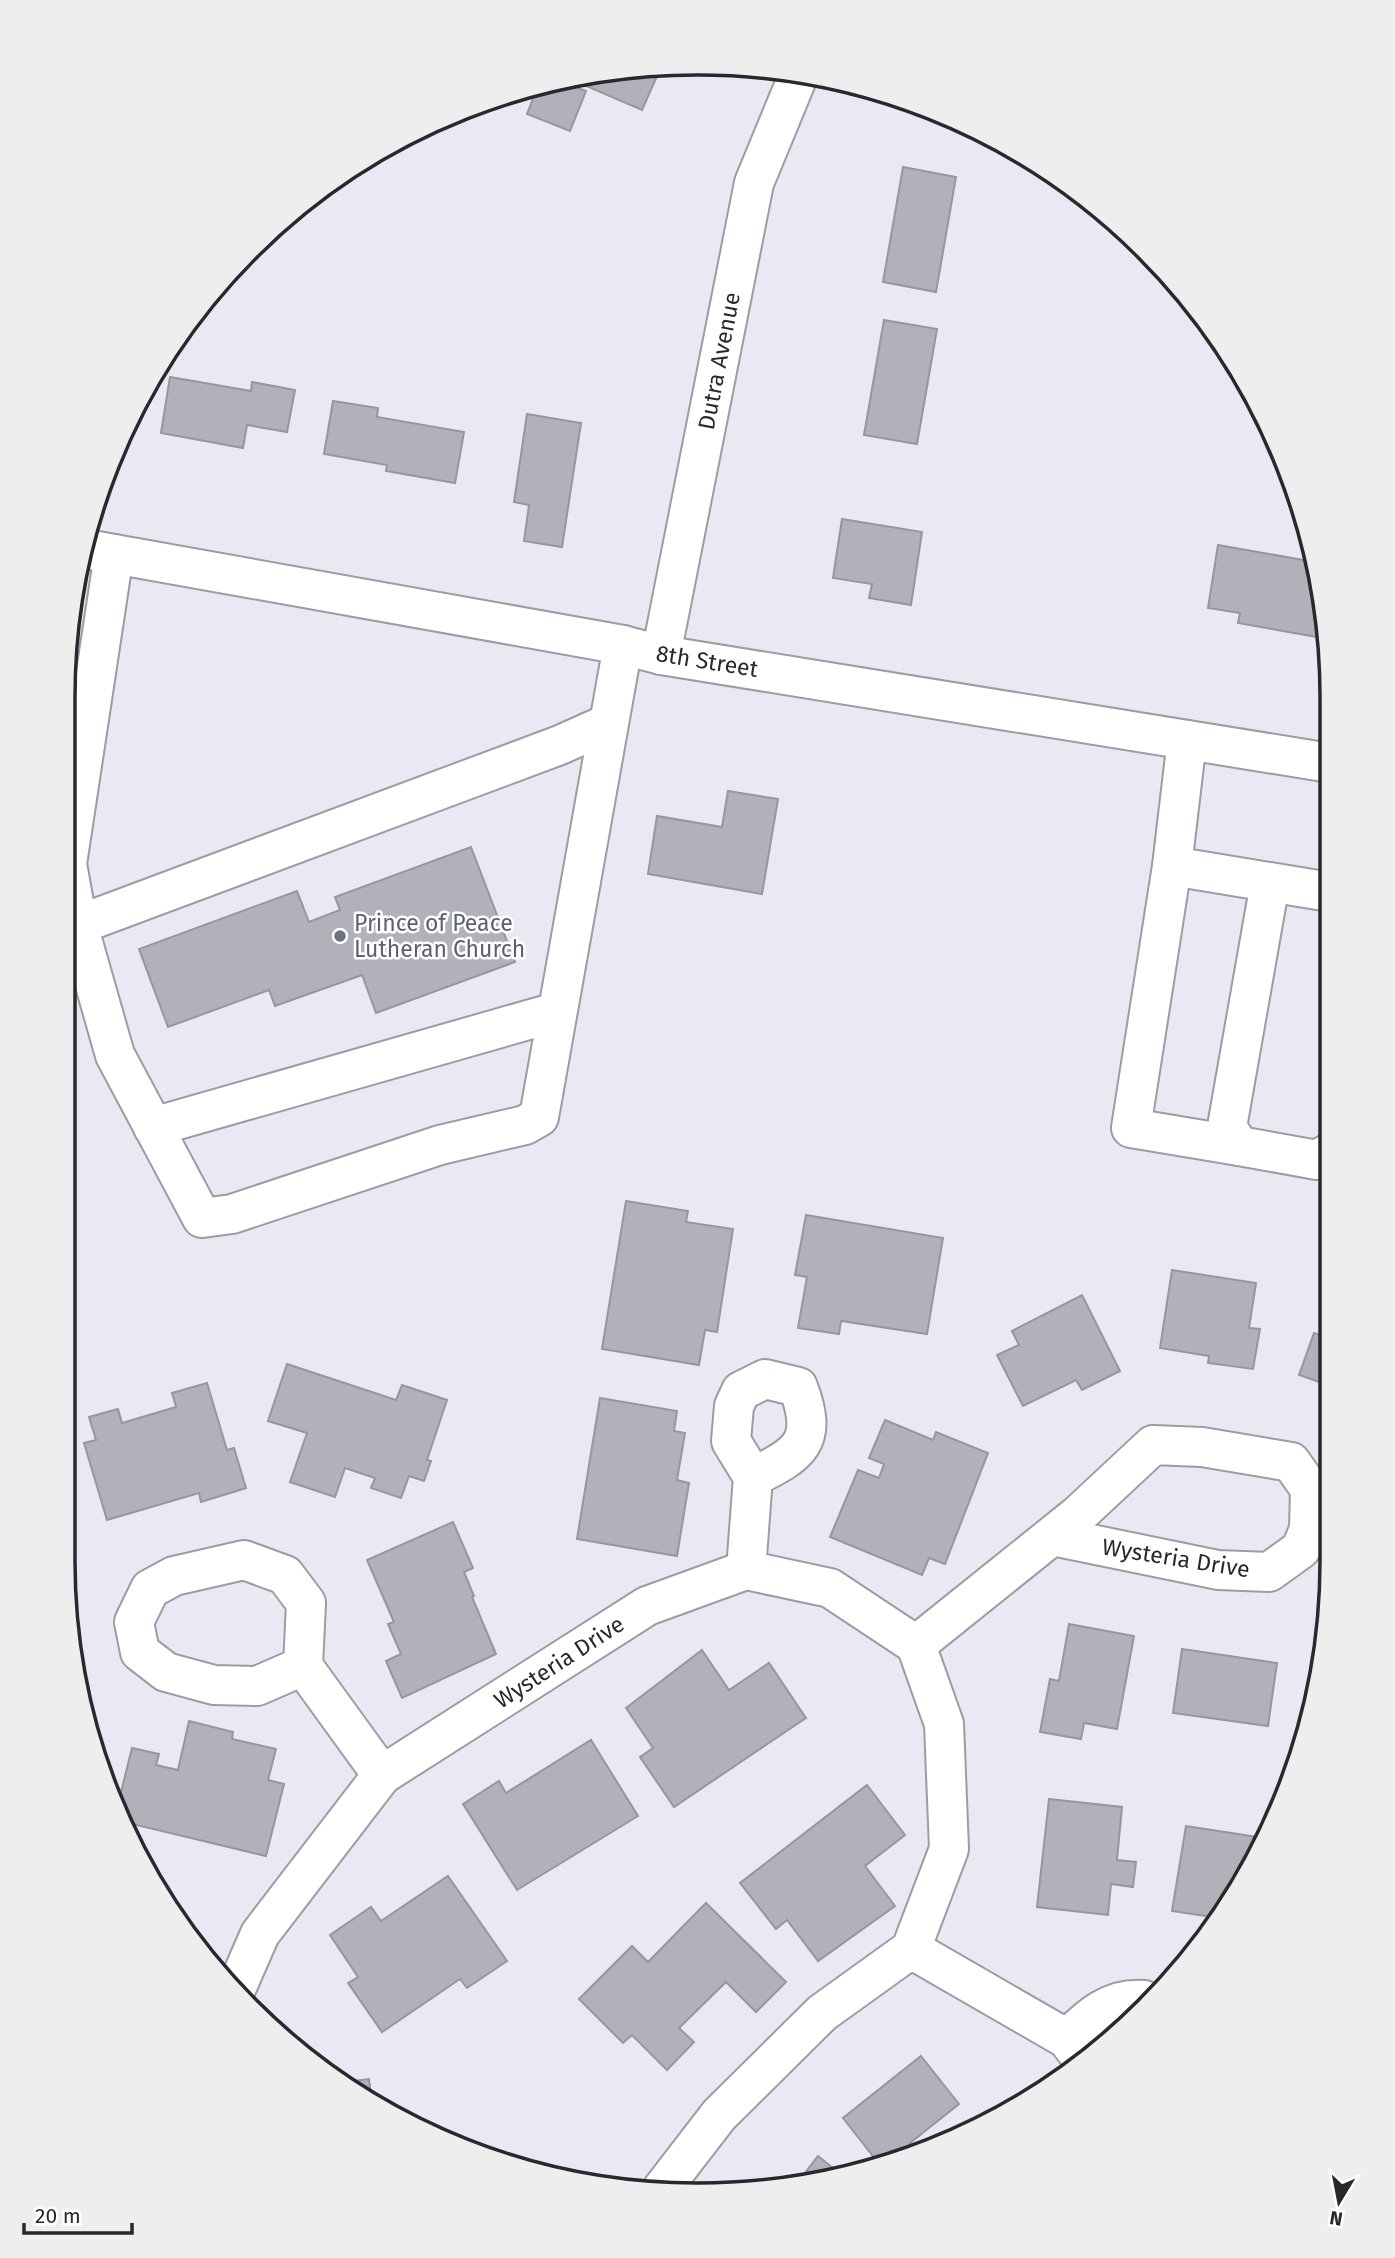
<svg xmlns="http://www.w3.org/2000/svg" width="1395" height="2258" font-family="'Fira Sans',sans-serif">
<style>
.building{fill:#b1b1ba;stroke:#96969f;stroke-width:2}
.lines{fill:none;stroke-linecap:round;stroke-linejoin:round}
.minor-casing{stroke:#9c9ca5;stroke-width:42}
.minor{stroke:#fff;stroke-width:38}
.worship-dot{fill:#6b7280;stroke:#fff;stroke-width:2.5}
.labels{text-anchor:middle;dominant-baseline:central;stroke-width:5;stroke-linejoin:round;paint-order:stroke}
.street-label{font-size:23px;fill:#29292d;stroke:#fff}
.worship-label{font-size:23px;fill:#5b616d;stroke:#fff;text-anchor:start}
.rim{fill:none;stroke:#29292d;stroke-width:3.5}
</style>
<rect width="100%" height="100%" fill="#e9e9f3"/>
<!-- building -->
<g class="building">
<path d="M661,67L642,110L584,85L588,75L614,68Z"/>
<path d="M561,81L586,91L570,131L527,114L538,86Z"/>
<path d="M903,167L956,177L936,292L883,282Z"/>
<path d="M884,320L937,329L917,444L864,435Z"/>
<path d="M170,377L251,391L252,382L295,390L287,432L247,425L243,448L161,433Z"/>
<path d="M333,401L378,408L377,417L464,432L455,483L386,471L387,465L324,454Z"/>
<path d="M527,414L581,423L562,547L524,541L529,505L514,502Z"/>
<path d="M842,519L922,532L911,605L869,598L872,584L833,578Z"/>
<path d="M1218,545L1315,562L1328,639L1238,623L1240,613L1208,608Z"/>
<path d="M728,791L778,799L762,894L648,874L657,816L722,827Z"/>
<path d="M471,847L515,962L376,1013L362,975L275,1006L269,990L168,1027L139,949L297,891L309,922L340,910L335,897Z"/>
<path d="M626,1201L688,1211L686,1222L733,1229L717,1332L705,1330L699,1365L602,1349Z"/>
<path d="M806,1215L943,1238L927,1334L841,1321L839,1334L798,1328L807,1277L795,1275Z"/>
<path d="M1172,1270L1256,1283L1249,1328L1260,1329L1253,1369L1208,1363L1209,1356L1160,1348Z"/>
<path d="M1082,1295L1120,1371L1082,1390L1076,1380L1023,1406L997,1355L1019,1345L1012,1331Z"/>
<path d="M1314,1333L1328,1337V1385L1299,1375Z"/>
<path d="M287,1364L396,1400L402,1385L447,1400L427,1460L431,1461L424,1481L409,1476L401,1498L371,1488L375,1478L345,1468L335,1497L290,1482L307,1433L268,1421Z"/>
<path d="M207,1383L227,1450L234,1448L246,1488L201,1502L199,1493L107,1520L84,1443L96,1440L89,1417L118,1409L122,1423L176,1407L172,1393Z"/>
<path d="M600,1398L677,1411L674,1431L685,1433L677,1480L689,1483L677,1556L577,1539Z"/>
<path d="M885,1420L933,1440L936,1432L988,1453L945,1564L929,1558L922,1575L830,1537L858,1470L879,1478L884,1464L869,1458Z"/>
<path d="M63,1517L72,1519L63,1551Z"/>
<path d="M453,1522L473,1568L464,1572L474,1596L472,1597L496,1654L402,1698L386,1661L401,1654L388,1624L394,1622L367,1560Z"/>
<path d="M1069,1624L1134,1636L1117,1729L1084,1723L1081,1739L1040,1732L1050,1679L1059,1681Z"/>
<path d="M1182,1649L1277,1663L1268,1726L1173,1713Z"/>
<path d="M702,1650L729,1690L769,1663L806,1718L674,1807L640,1757L653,1748L626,1708Z"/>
<path d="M189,1721L233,1732L232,1739L276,1749L268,1780L284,1784L266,1856L128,1823L118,1804L132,1748L159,1754L156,1765L178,1770Z"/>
<path d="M591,1740L638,1816L517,1890L463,1804L499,1781L506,1793Z"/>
<path d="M867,1785L905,1835L865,1866L895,1906L818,1961L787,1920L776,1929L740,1883Z"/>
<path d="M1049,1799L1122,1807L1117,1860L1136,1862L1133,1887L1111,1884L1108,1915L1037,1907Z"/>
<path d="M1186,1826L1264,1838L1218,1918L1172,1911Z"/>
<path d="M448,1876L507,1961L467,1988L460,1979L382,2032L348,1983L358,1977L330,1935L371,1907L381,1921Z"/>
<path d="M706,1903L786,1982L756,2012L726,1982L679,2028L694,2042L667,2070L632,2035L623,2043L579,1999L632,1946L648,1962Z"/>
<path d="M921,2056L959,2104L910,2143L917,2152L912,2156L880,2165L843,2118Z"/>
<path d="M369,2079L371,2096L344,2082Z"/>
<path d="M818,2156L838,2172L801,2178Z"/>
</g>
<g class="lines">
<defs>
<g id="minor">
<path d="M86,549L623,645L661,655L1330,763"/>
<path d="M114,554L67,864L78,925L115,1055L202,1218L232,1214L440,1145L525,1125L539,1117L623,645"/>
<path d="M661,655L754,183L799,74"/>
<path d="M1187,740L1172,866L1330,892"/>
<path d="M1172,866L1131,1128L1239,1146"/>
<path d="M1270,883L1227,1127L1239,1146L1317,1160L1329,1153"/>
<path d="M78,925L560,745L607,724"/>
<path d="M153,1127L556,1012"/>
<path d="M746,1570L753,1477C800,1454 819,1442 798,1387L765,1379L741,1391L734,1406L731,1441L753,1477"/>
<path d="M303,1666L306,1603L285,1575L244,1560L174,1576L150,1589L134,1622L140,1652L166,1672L214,1685L257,1686L303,1666L382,1775"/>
<path d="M911,1949L1067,2039L1082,2059"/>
<path d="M236,1989L260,1934L382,1775L647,1606L746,1570L830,1588L916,1645L1078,1515L1153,1445L1202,1447L1291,1462L1310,1489L1309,1529L1301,1549L1269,1572L1218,1570L1052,1536"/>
<path d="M1067,2039C1090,2016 1111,1997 1144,2000"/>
<path d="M662,2189L719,2115L822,2013L911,1949L949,1849L944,1724L916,1645"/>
</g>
</defs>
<!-- minor casing -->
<use href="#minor" class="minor-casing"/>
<!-- minor -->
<use href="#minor" class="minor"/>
</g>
<!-- markers -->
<circle class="worship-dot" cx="340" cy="936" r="7"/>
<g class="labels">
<!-- street labels -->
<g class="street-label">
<text transform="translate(719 361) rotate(-79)">Dutra Avenue</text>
<text transform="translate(707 661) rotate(9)">8th Street</text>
<text transform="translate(1176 1558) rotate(9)">Wysteria Drive</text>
<text transform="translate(559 1662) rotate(-33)">Wysteria Drive</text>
</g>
<!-- worship labels -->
<g class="worship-label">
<text x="354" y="923">Prince of Peace<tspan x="354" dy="26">Lutheran Church</tspan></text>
</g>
</g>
<!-- crop -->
<path d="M0 0H1395V2258H0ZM697 75H698A622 622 0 0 1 1320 697V1561A622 622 0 0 1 698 2183H697A622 622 0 0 1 75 1561V697A622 622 0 0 1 697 75Z" fill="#eee" fill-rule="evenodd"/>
<path class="rim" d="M697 75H698A622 622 0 0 1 1320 697V1561A622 622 0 0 1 698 2183H697A622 622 0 0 1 75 1561V697A622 622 0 0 1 697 75Z"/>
<!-- north arrow -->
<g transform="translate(1339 2202) rotate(190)" stroke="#ffffff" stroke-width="5" paint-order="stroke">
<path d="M0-5L12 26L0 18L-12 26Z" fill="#29292d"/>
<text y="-10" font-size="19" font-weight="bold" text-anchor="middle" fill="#29292d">N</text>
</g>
<!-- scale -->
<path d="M24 2223v10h108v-10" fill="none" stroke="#29292d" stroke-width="3.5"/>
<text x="35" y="2223" font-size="21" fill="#29292d" stroke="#ffffff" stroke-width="5" paint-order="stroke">20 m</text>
</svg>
